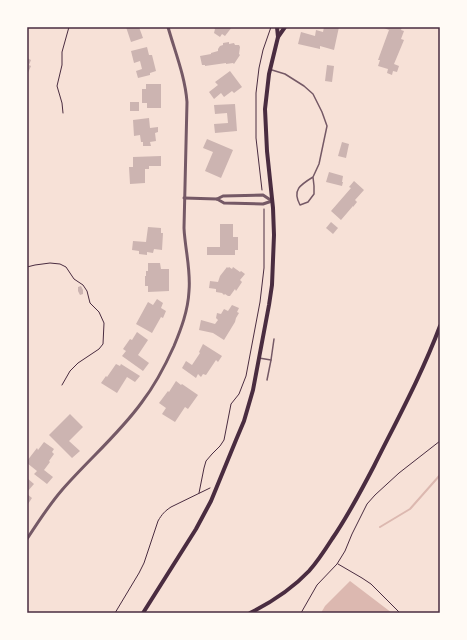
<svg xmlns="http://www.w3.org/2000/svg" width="467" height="640" font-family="'Titillium Web',sans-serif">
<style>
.water{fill:#dcb8b0}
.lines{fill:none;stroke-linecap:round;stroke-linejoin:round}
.stream{stroke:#dcb8b0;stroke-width:2}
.building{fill:#ccb4b1}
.path{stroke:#4a2c40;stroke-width:1}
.service{stroke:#755966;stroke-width:1.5}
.minor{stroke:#755966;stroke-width:3}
.secondary{stroke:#4a2c40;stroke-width:4}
.neatline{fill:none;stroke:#4a2c40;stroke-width:1.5}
</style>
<rect width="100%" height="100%" fill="#f7e1d7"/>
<!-- water -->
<path class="water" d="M350,581L392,613H321L325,606Z"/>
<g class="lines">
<!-- stream -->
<path class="stream" d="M380,527L410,509L440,475"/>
</g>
<!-- building -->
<g class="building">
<path d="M126,27H139L143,38L131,42Z"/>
<path d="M213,27H232L225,36L222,34L220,37L214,33L215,29Z"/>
<path d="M324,27H339L334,50L320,46V49L298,44L301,32L315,36L316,30L323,32Z"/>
<path d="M385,27H402L401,30L404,31L401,39L404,40L394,64L399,66L397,72L393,71L392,75L387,73L388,69L378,66L380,60H378L389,30L384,28Z"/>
<path d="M229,42V44L234,43L235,45H239L240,47L239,54L240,55L234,64L233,63L226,64V63L205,66V65H202L200,56L211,54V53L218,51V49L220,46L223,45V43Z"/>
<path d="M147,47L149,55H152L156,71L150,73V75L138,78L136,71L142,69L140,61L134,63L131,51Z"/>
<path d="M27,58L31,60L29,65L31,66L27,75Z"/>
<path d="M327,65L334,66L332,82L325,81Z"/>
<path d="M230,71L242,87L234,93L232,91L224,97L221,93L214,99L209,92L218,85L215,82Z"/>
<path d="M146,84H161V108H147V103H142V89H146Z"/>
<rect x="130" y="102" width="9" height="9"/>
<path d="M235,104L237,131L215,133L214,124L228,123L227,113L215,114L214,105Z"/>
<path d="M149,118L150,128L158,127V132L155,133L156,141L150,142L151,146H143V142H141L140,135L134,136L133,120Z"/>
<path d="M207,139L233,150L221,178L205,171L213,152L203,148Z"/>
<path d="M342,142L349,144L346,158L338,156Z"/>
<path d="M161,156V166H149V169H145V183L130,184L129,167H133V157Z"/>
<path d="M329,172L343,176L342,182H343L342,186L326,182Z"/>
<path d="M354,181L364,190L355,200L357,202L353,207V206L341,220L331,211L351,188L349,187Z"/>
<path d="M331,222L338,228L333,234L326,228Z"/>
<path d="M220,224H233V237H238V250H235V255H207V247H220Z"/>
<path d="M148,227L161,228V233H163L162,250L154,249L153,253L147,252V255L139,254V251L132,250L133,241L146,242Z"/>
<path d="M148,263H160L161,269H169V291L148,292V286H145V276H146V271H148Z"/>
<path d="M227,267L228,268L229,267L232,269L233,267L240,272L241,271L245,274L240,280L242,282L236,291L235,289L230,296H228L225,294L224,295L222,293L216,292V289L209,288L210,281L218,282L220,276Z"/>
<path d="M81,286L83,290V294L80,295L78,291V287Z"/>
<path d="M157,299L163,303L161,308L166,311L163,318L161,317L152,333L136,324L148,302L153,305Z"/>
<path d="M232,305L239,308L237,312L239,313L236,318L235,322L224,340L213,333L199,330L201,320L215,324L218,320L216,318L217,313L221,314L224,309L228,311Z"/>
<path d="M137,332L148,340L138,355L149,363L143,371L122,356L126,351L123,349L130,339L132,340Z"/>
<path d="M203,344L222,356L218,362L216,360L206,375L203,374L201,377L198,374L196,378L182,368L186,361L192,365L200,353L199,352Z"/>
<path d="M116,364L120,366L121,364L140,376L135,382L127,377L117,393L101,383L106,376L107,377Z"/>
<path d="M176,381L181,385L182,384L198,395L188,409L185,407L175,422L162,414L166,408L159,403L168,391L169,392Z"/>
<path d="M70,414L83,427L69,441L80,451L72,458L49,435Z"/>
<path d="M44,442L54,449L52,452L54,454L49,461L50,462L44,470L53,477L47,484L34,474L37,471L27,463V461L37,448L38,450Z"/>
<path d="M27,478L34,484L27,492Z"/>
<path d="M27,494L32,498L28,504L27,503Z"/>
</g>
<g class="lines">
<!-- path -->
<g class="path">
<path d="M63,113L62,103L57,86L62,65V52L69,27"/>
<path d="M262,190L256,138V93L259,68L263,50L271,27"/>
<path d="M27,267L35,265L50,263L60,264L66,267L74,279L83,285L87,291L90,303L99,312L104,323L103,344L99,349L78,363L70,371L62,385"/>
<path d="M199,493L204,468L206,461L212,454L220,446L224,440L231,404L239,394L246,376L260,302L264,268V209"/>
<path d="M338,564L362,578L371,584L400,613"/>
<path d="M115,613L139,573L144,563L158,521C162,514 165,511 171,507L210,488"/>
<path d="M301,613L317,585L337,564L345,551L352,534L367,504L375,495L399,473L440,441"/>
</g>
<!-- service -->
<g class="service">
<path d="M272,70L285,74L304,86L313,94L322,112L327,126L319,164L313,177L314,186V194L308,202L300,205C292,190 300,185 313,177"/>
<path d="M259,358L271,360L267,380"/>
<path d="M271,360L274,339"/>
</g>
<!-- minor -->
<g class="minor">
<path d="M184,198L217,199L224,203L263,204L272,201"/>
<path d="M217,199L223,196L263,195L272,201"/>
<path d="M27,539C38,522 49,505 62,490C88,460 119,434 142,402C155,385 165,366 174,346C181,329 188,311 189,291C191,270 185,249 184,228L187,102C185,76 175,52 168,27"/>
</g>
<!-- secondary -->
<g class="secondary">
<path d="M278,37L285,27"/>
<path d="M143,613L196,529L211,501L236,440L244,421L253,390L269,305L272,285L274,235L273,208L267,151L265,109L269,74L278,37L277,27"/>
<path d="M250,613C272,602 292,589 309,571C318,561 325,550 332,539C348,516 361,491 374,466C397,420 422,374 440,326"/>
</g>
</g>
<!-- border -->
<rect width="467" height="640" fill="none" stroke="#fffaf5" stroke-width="56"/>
<rect x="28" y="28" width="411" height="584" class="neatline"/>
</svg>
